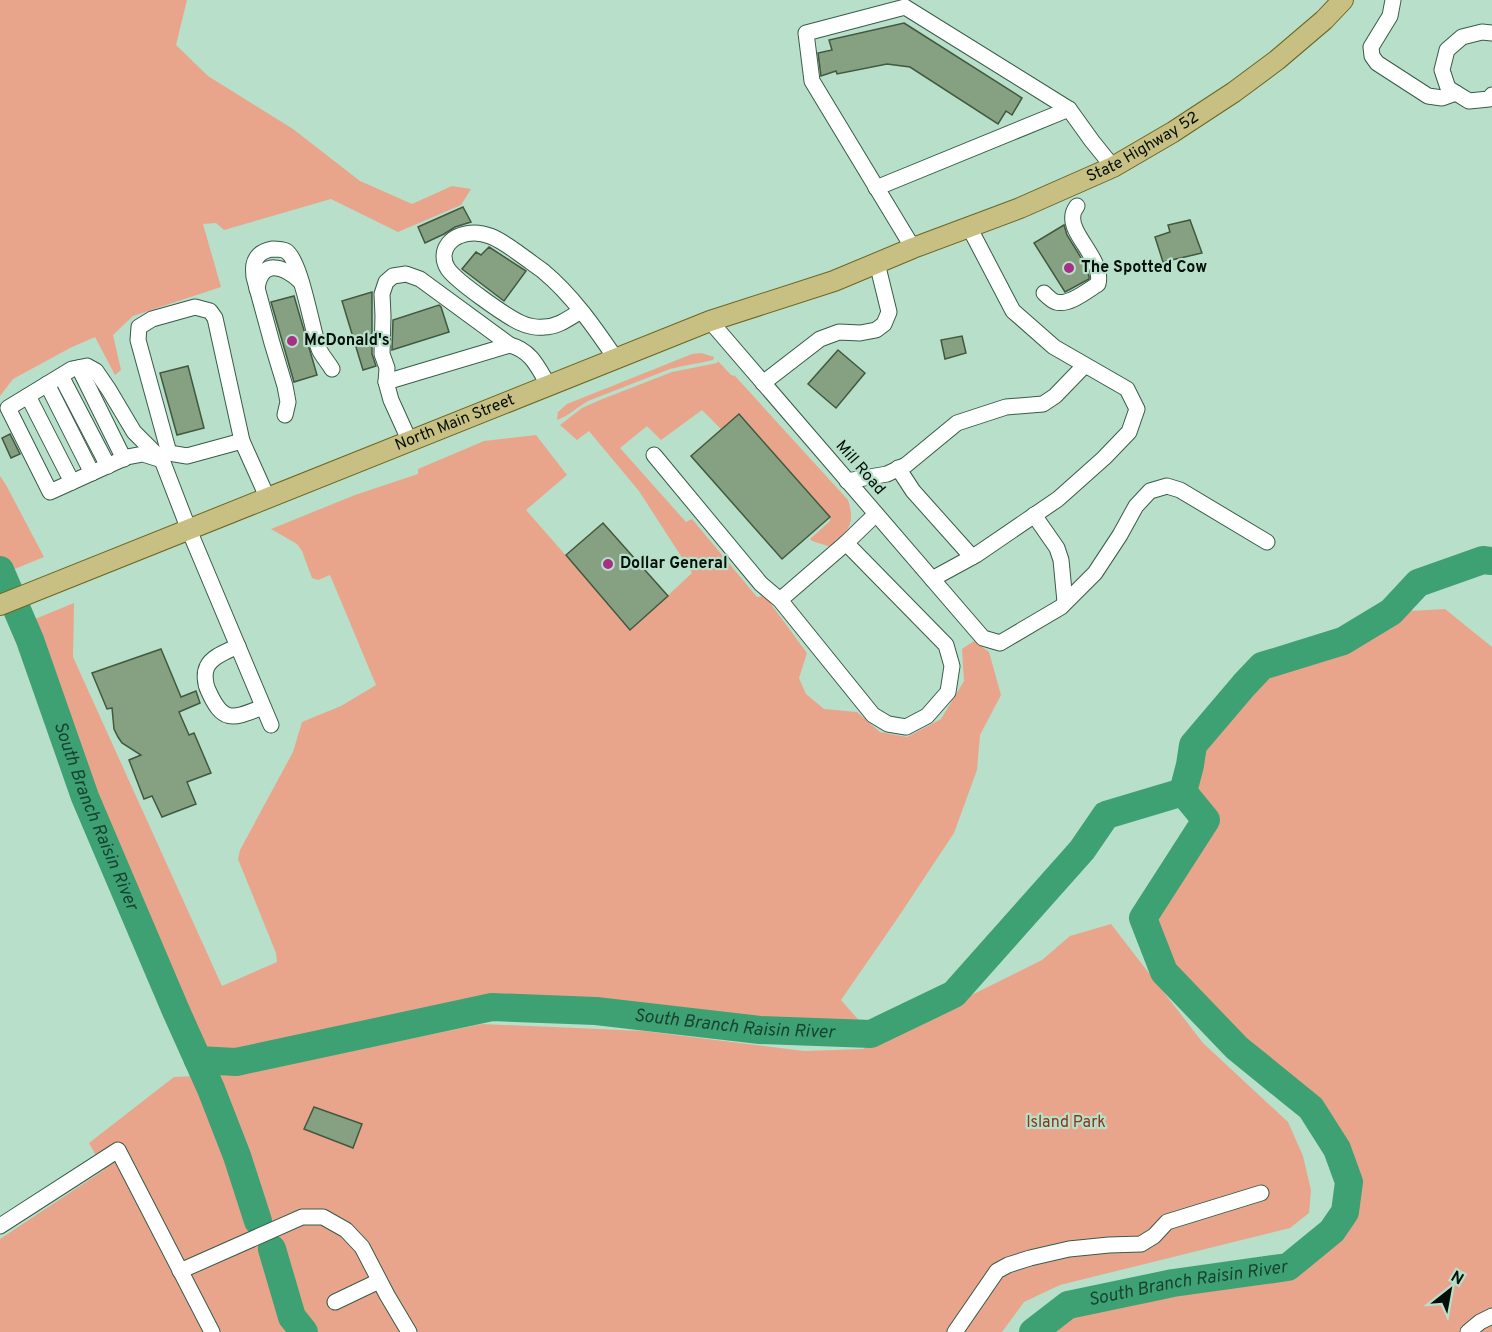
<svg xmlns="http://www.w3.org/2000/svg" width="1492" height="1332" font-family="Overpass,sans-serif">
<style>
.green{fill:#e9a58c}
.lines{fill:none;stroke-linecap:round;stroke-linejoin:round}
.river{stroke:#3da174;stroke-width:28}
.building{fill:#86a082;stroke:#42593e;stroke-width:1.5}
.minor-casing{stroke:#375c49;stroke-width:17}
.major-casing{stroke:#6c6622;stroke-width:22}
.minor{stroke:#fff;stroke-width:15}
.major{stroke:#c8bf83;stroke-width:20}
.poi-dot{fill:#a72f86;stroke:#b7dfc9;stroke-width:2}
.labels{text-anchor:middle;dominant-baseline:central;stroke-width:4.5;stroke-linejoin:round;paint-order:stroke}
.street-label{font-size:16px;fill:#031009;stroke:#b7dfc9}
.poi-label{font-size:16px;font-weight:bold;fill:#031009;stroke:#b7dfc9;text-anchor:start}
.park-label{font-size:16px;fill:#873819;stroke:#b7dfc9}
.water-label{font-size:18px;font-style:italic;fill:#194330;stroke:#b7dfc9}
</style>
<rect width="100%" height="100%" fill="#b7dfc9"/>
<!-- green -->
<g class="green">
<path d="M0,0H187L176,45L208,76L293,129L360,181L412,204L452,186L471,189L461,205L398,232L331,199L224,230L216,223L203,224L221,287L133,316L113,335L121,370L115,375L95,337L70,348L13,379L0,396Z"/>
<path d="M701,353L714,357L713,360C698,364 684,365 670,369L588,401C577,407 569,416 557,420L558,412L567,404L692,354Z"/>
<path d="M718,361L731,375L735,376L848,500C856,524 848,531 831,547L812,541L810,539L830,521V517L740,414L721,429L702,410L661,440L647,426L620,448L686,522L692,519L757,597L765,596L807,653L799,678L806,694L824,709L857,712L880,732L907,737L941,719L964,681L962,649L974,641L989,652L1001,695L980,735L977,770L954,833L897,919L841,1000L871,1034L760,1030L596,1011L492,1007L236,1062L198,1060L85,797L23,624L74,603L73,657L222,986L277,962L276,953L238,859L240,850L293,752L302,722L341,706L376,685L330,575L318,580L312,578L302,551L297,544L271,529L355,495L418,474V469L484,441L536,435L567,475L526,510L631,630L692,573L639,491L589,431L577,440L560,425L582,408L600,400L672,372L717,363Z"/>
<path d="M0,476L6,485L44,557L0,575Z"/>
<path d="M1445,609L1492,647V1332H1033L1068,1305L1288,1267L1332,1231L1345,1212L1349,1182L1337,1149L1311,1108L1237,1048L1164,972L1143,918L1206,820L1183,792L1190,765L1193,745L1244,685L1262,666L1343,641L1391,612Z"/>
<path d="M1111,924L1203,1043L1288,1122L1303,1156L1311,1190L1309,1213L1290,1228L1060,1285L1024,1302L1002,1332H0V1239L104,1170L89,1143L174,1077L240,1074L482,1024L644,1031L804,1051L863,1049L1042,960L1070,936Z"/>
</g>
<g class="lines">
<!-- river -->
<g class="river">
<path id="s1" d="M0,570L30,640L85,797L176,1011L211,1089L237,1156L258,1221"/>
<path d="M1183,792L1190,765L1193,745L1244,685L1262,666L1343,641L1391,612L1418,583L1483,560L1492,561"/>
<path id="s2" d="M198,1060L236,1062L492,1007L596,1011L760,1030L871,1034L954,994L1082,850L1106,815L1183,792"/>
<path d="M272,1249L292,1317L304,1332"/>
<path id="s3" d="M1033,1332L1068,1305L1173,1283L1288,1267L1332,1231L1345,1212L1349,1182L1337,1149L1311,1108L1237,1048L1164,972L1143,918L1206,820L1183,792"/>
</g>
</g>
<!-- building -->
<g class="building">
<path d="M904,23L1022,98L1012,115L1006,111L998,124L910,67L887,64L837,74L836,71L821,76L818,53L832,50L829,40Z"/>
<path d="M463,207L471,222L455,227L444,234L425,243L418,227Z"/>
<path d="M1190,220L1202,253L1163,262L1155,237L1170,232L1168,225Z"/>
<path d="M1064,225L1067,235L1083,261L1089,276V279L1065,292L1034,243Z"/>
<path d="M489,247L526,271L504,301L462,269L476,252L481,255Z"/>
<path d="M372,292V354L376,366L363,370L342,301Z"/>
<path d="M294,296L317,375L294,382L271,302Z"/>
<path d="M439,305L441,307L449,332L392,350L393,320Z"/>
<path d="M962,336L966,353L945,359L941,340Z"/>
<path d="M838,350L865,373L836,408L808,384Z"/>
<path d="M188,366L204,428L177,435L160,373Z"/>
<path d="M739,414L830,517L782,559L691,456Z"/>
<path d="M10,434L20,454L11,458L2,438Z"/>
<path d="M603,523L668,596L630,630L566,555Z"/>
<path d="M161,649L181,697L196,691L200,703L179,712L189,735L194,733L211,773L187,782L196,804L162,817L152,796L144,799L129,760L141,755L122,743L118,737L114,729L112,708L107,709L92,673Z"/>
<path d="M314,1107L362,1124L353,1148L304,1129Z"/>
</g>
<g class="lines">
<defs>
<g id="minor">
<path d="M1393,0L1390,16L1371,47L1372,56L1377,63L1428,96L1442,98L1456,93"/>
<path d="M1492,33L1482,32L1462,37L1447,50L1442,70L1448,88L1456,93L1469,101L1489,99L1492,95"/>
<path d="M876,188L1069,109"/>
<path d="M913,248L812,81L806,33L905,7L1069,109L1092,141L1113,167"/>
<path d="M257,289C261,258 284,266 301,282"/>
<path d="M1044,293C1047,296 1052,301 1056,302C1069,306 1088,290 1098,284C1104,259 1069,235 1073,215C1073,212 1075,209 1077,206"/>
<path d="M581,311C569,318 558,327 544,327C537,328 527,326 521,323C507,317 456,281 448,269C446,266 444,260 444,256C444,247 451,239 459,236C483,226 503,242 521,255C528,260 536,266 543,271C572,295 595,328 616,359"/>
<path d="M710,321L983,638L1000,643L1061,607L1095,573L1120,535L1136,506L1150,491L1167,486L1180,490L1267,542"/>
<path d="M87,366L96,371L109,390L134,432L162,460L143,454L127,457L50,492L8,408L72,369Z"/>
<path d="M79,368L124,459"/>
<path d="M61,376L108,466"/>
<path d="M386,382L387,368L382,354L383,316L382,294L386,282L393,276L406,274L420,279L510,345"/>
<path d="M763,383L820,339L839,332L860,333L876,330L884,324L889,312L877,263"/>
<path d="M47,384L92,473"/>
<path d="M28,396L72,482"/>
<path d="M285,415L288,402L285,386L272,343L254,277C253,268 253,261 259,255C263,251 267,250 272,249C276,249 282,249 286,251C301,260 312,330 319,349C322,356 328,362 332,369"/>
<path d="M410,442L391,400L386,382L510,345C532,351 538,368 549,386"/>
<path d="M169,453L138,340L139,327L152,319L195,307L210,311L215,318L242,441"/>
<path d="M654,455L761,584L780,600L873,715L888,724L906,727L927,716L948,692L952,666L946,645L846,543L780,600"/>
<path d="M898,468L913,491L972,557"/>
<path d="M847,481L887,474L906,465L957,423L1006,407L1043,404L1055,396L1084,366"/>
<path d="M268,499L242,441L187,456L169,453L163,456L162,460L189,530L271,725"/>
<path d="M1034,515L1057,548L1061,560L1065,602"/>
<path d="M846,543L876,514"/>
<path d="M932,579L976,555L1058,499L1104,458L1129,432L1137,409L1127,389L1054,347L1013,311L969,227"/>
<path d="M238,646C228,651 212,656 207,667C204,673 205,684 208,690C223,724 232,719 263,707"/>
<path d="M0,1226L118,1150L212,1332"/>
<path d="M180,1271L302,1217H323L346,1230L362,1247L387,1295L409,1332"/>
<path d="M335,1302L379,1281"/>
<path d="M955,1332L997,1271L1008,1265L1030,1258L1069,1249L1109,1245L1141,1244L1154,1236L1167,1222L1261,1193"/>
<path d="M1468,1332L1480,1322L1492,1316"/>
</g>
<g id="major">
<path id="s4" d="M0,605L710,321L834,281L913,248L1020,208L1113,167L1173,132L1234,92L1277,60L1324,20L1343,0"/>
</g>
</defs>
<!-- minor casing -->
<use href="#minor" class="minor-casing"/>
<!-- major casing -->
<use href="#major" class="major-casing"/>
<!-- minor -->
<use href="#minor" class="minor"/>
<!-- major -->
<use href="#major" class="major"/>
</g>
<!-- markers -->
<g class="poi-dot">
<circle cx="1069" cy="268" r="6"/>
<circle cx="292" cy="341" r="6"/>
<circle cx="608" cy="564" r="6"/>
</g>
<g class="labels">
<!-- street labels -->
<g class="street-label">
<text stroke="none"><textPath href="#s4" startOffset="1232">State Highway 52</textPath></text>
<text stroke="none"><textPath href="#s4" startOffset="490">North Main Street</textPath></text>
<text transform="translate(860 468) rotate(49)">Mill Road</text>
</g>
<!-- poi labels -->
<g class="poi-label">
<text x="1081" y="268">The Spotted Cow</text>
<text x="304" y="341">McDonald's</text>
<text x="620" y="564">Dollar General</text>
</g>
<!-- park labels -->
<g class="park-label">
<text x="1066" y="1123">Island Park</text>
</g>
<!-- water labels -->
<g class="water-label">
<text stroke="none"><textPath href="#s1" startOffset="264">South Branch Raisin River</textPath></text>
<text stroke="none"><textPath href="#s2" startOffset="543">South Branch Raisin River</textPath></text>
<text stroke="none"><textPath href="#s3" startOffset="166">South Branch Raisin River</textPath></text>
</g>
</g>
<!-- north arrow -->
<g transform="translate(1450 1290) rotate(31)" stroke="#b7dfc9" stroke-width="4.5" paint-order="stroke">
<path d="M0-4.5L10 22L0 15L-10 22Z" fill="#031009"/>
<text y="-9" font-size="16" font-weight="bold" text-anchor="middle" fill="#031009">N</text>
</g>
</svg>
